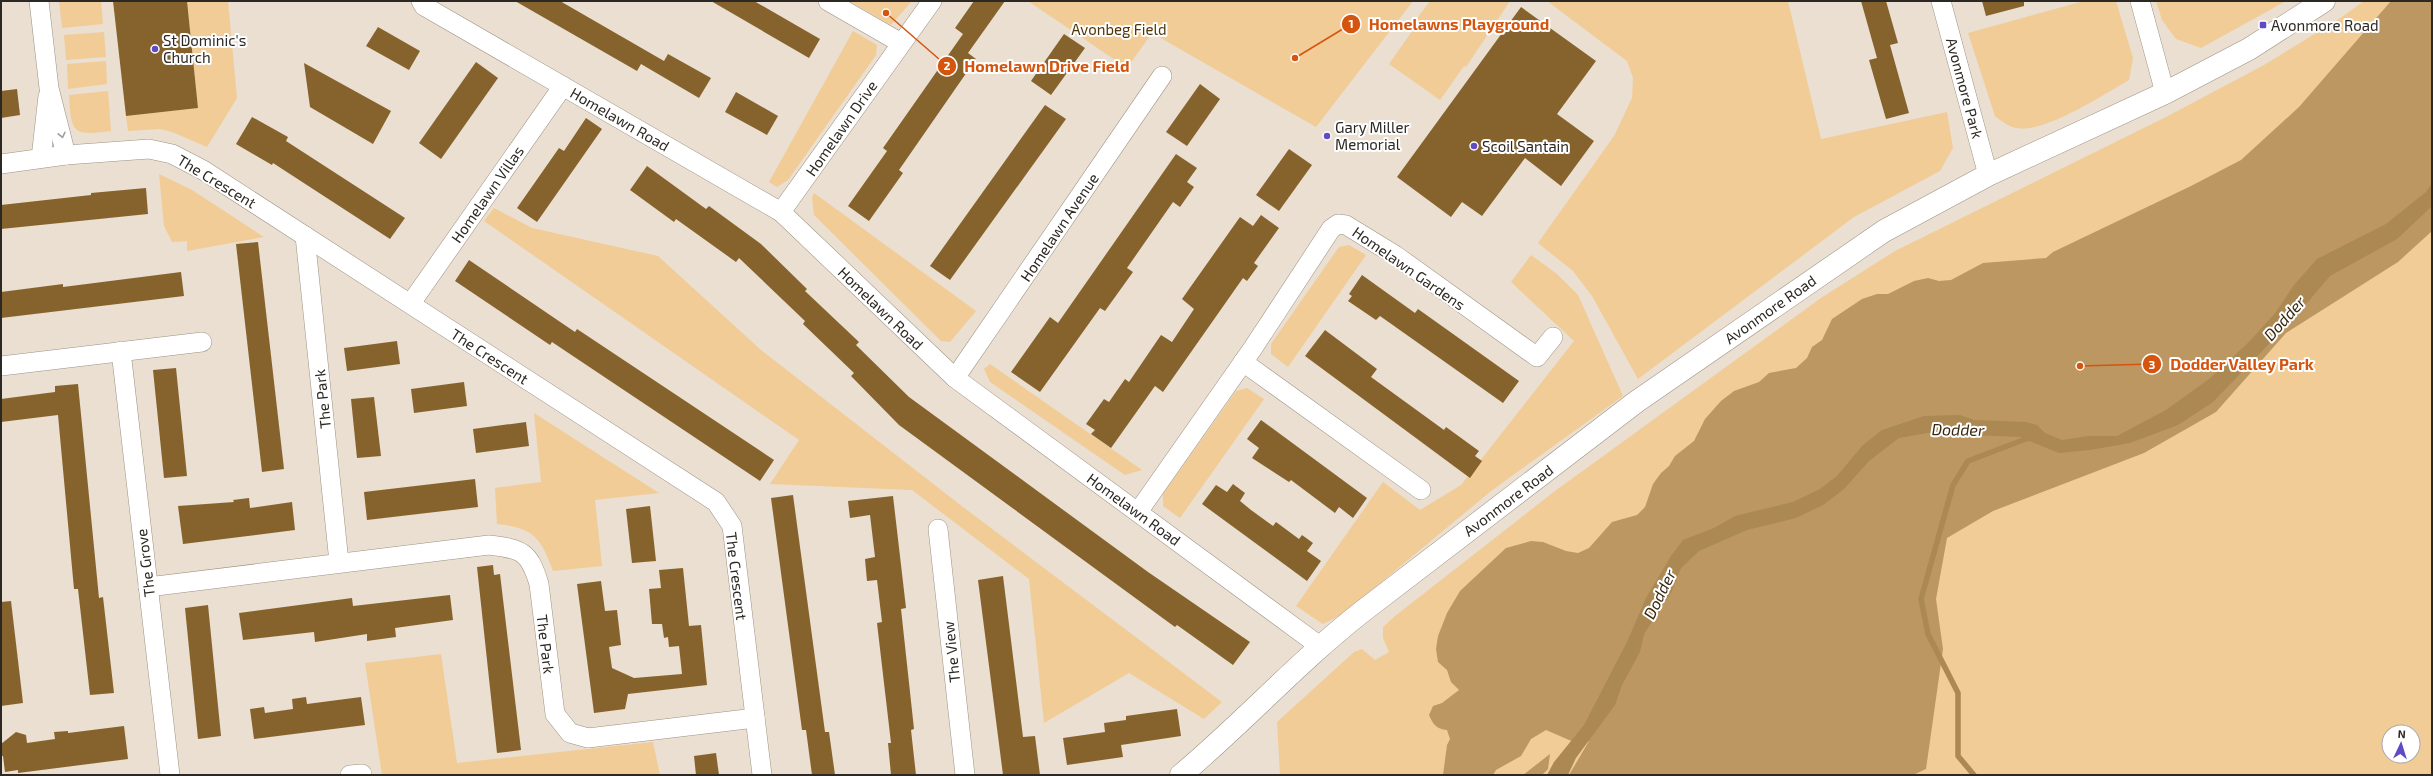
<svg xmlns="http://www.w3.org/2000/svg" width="2433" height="776" font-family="'Exo 2',sans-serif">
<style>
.green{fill:#f1cc97;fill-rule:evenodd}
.forest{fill:#bc9761}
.water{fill:#ac8852}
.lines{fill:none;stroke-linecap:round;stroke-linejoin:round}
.stream{stroke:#ac8852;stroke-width:5.5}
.building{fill:#86632d}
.street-casing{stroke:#9c9284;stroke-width:20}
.secondary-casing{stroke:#9c9284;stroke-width:23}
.street{stroke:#fff;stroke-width:19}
.secondary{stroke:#fff;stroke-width:22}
.oneway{stroke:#a09e9c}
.poi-dot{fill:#604bc4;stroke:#fff;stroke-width:1.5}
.labels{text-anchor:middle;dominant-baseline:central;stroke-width:4;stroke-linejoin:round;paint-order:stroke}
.poi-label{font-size:15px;fill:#2c2823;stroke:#fff;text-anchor:start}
.park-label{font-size:15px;fill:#4f3508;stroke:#fff}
.street-label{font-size:15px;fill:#2c2823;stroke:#fff}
.water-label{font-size:16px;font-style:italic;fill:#37270d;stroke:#fff}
.leader{fill:none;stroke:#d5540e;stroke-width:1.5}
.callout-dot{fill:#d5540e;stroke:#fff;stroke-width:1.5}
.mark-label{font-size:12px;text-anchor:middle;font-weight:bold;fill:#fff}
.callout-label{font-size:16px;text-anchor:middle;font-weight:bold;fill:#d5540e;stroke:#fff;stroke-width:4;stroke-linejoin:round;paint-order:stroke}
</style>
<rect width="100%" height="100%" fill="#eadfd0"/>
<!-- green -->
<g class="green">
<path d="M59,1H101L103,24L62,28Z"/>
<path d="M187,1H228L237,98L207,147L172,132L160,129L128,131L126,116L198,108Z"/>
<path d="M849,1H912L891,25Z"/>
<path d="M1028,1H1413L1316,127L1152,33L1127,68Z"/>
<path d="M1430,1H1510L1466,67L1464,66L1440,100L1389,64L1413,30L1410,28Z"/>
<path d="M1547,1H1788L1821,139L1947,112L1953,148L1940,171L1854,217L1638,379L1592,296L1573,271L1538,243L1614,136L1632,98L1633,78L1627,61Z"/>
<path d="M2084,1H2116L2133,58L2129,80C2105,94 2043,134 2017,128C2009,127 2001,121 1995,116L1968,33Z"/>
<path d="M2156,1H2286L2201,48L2176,39L2162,20Z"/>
<path d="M2364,1H2432V775H1280L1277,722L1354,652L1362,649L1375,660L1389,652L1383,638V627L1395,616L1555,491L1821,298L1895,251L2166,117L2264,65L2339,19ZM2389,732H2413V756H2389Z"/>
<path d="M853,31L877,45L876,55L788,180L777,187L769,182Z"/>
<path d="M104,32L106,57L66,60L64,35Z"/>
<path d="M106,61L107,84L68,89L67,64Z"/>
<path d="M108,91L111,131C73,136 71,134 69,95Z"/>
<path d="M159,174L192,190L264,237L187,251V241L172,242L164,226Z"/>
<path d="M814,193L976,311L950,342L941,341L814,215L812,198Z"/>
<path d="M494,208L532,228L658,256L761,350L963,507L1222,702L1204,719L1129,673L1044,723L1029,579L912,490L770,484L799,440L484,221Z"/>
<path d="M1349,245L1366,255L1288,367L1271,354V344L1339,247Z"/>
<path d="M1531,255L1557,274L1578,295L1623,396L1491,491L1343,614L1323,624L1296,606L1383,482L1420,510L1461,485L1574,341L1511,282Z"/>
<path d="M990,364L1142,470L1125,475L990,382L984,369Z"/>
<path d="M1247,388L1264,399L1180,518L1163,506V494L1236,391Z"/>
<path d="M534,413L659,493L595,500L602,566L553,571C541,538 534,528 497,524L495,488L541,482Z"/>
<path d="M441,654L457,763L653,742L660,775H382L365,663Z"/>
</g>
<!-- forest -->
<g class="forest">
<path d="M2391,1H2432V231L2398,262L2286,333L2216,412L2144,453L1993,511L1947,538L1936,599L1943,649L1926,769L1913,775H1569L1589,741L1576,743L1546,730L1531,739L1521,756L1496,770L1493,775H1443L1447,745L1450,739L1447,730C1436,729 1433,724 1429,715L1433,706L1442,703L1459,690L1451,682L1447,670L1438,662L1436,649L1438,636L1447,613L1460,591L1506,548L1531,541L1543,542L1566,551L1578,553L1589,548L1612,522L1637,515L1645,507L1653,484L1661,473L1669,466L1675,456L1694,441L1705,419L1721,401L1734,391L1759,382L1769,373L1796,368L1807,358L1812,347L1822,340L1832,319L1862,299L1877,294H1888L1914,281L1928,278L1939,281L1951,280L1983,263L2046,258L2053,252L2191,186L2241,160L2299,107Z"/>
<path d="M1550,754L1548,769L1542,775H1523Z"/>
</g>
<!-- water -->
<path class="water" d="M2432,183V206L2430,208L2397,239L2330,276L2295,317L2213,402L2178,425L2130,443L2090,450L2059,453L2020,437L1927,433L1899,438L1869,461L1844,489L1823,505L1796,518L1747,530L1699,551L1681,568L1671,593L1644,634L1640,652L1622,685L1615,705L1576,758L1568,775H1547L1554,762L1584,725L1627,642L1646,598L1671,556L1683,540L1714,528L1735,516L1793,502L1820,489L1837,476L1863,445L1882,430L1924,416L1960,415L1974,420L2026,422L2037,425L2045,433L2062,440L2088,436H2117L2166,410L2209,379L2250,341L2276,312L2294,285L2317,259L2386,224L2426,192Z"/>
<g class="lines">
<!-- stream -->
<path class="stream" d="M1974,775L1958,756V693L1928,634L1921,599L1953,485L1968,461L2031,437"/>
</g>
<!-- building -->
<g class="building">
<path d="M113,1H187L198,108L126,116Z"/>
<path d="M515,1H560L664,61L668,54L711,78L699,98L641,64L637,71Z"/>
<path d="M711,1H754L820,39L809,58Z"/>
<path d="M974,1H1005L968,53L976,59L899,170L903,173L869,221L848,206L887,151L883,148L963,34L955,28Z"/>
<path d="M1861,1H1886L1898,43L1890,45L1909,113L1886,119L1869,60L1877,58Z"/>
<path d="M1982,1H2024V6L1986,16Z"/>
<path d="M1521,7L1596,61L1557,114L1594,141L1561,186L1525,158L1482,216L1462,202L1451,217L1397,177Z"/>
<path d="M378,27L420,51L409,70L366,46Z"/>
<path d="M1064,34L1085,48L1051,95L1031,81Z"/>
<path d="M476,62L498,78L441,159L419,143Z"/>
<path d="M304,63L391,111L373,144L310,107Z"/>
<path d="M1200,84L1220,99L1187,146L1166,132Z"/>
<path d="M17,89L20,115L1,118V91Z"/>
<path d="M736,92L778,116L767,135L725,112Z"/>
<path d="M1045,105L1066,119L950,280L930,266Z"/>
<path d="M252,117L288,137L286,141L405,218L390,239L273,163L272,165L236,144Z"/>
<path d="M586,118L602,129L537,222L517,208L559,148L564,151Z"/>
<path d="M1289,149L1312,165L1279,211L1256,195Z"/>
<path d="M1176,154L1197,168L1187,182L1194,187L1180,207L1173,202L1127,268L1133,272L1105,311L1100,308L1040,392L1011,372L1050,317L1058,323Z"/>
<path d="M647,166L706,209L709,206L761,244L807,289L805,291L859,342L856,345L909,397L1148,572L1250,642L1233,665L1177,625L1175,627L1164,619L899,425L851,376L854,373L803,324L805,321L739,258L736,262L676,219L674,222L630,190Z"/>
<path d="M146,188L148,214L1,229V205L91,195V193Z"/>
<path d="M1261,215L1279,228L1254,263L1258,266L1247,281L1243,278L1163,392L1155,386L1111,448L1091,434L1095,430L1086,424L1104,399L1109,402L1125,379L1129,382L1161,335L1172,342L1194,309L1182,299L1240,217L1253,226Z"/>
<path d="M258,242L284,469L262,472L236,244Z"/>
<path d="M469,260L575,332L577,329L774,460L760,481L552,342L550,345L455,281Z"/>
<path d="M181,272L184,296L1,318V292L63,284V287Z"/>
<path d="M1362,275L1415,313L1418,309L1519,381L1503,403L1380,316L1376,320L1348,301L1352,296L1349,294Z"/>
<path d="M1325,330L1377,369L1371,377L1444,430L1446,427L1479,451L1475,456L1482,461L1470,478L1305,356Z"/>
<path d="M397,341L400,364L347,371L344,348Z"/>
<path d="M176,368L187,476L164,478L153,370Z"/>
<path d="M464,382L467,406L414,413L411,389Z"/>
<path d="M78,384L99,598L103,597L114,693L90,695L78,589H74L58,415L1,422V399L55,392V386Z"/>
<path d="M374,397L381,456L357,458L351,399Z"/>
<path d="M1261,420L1367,498L1353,518L1339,507L1335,513L1291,480L1289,482L1252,458L1259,448L1247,439Z"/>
<path d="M526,422L529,446L476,453L473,429Z"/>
<path d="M475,479L478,507L367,520L364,492Z"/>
<path d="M1233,484L1245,493L1240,501L1251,510L1273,526L1276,522L1299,539L1302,535L1313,543L1307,551L1321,561L1307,581L1202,504L1216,485L1227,492Z"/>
<path d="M793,495L825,732H829L835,775H812L806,730H802L771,498Z"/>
<path d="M893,496L906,608L901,609L914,729L911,730L916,775H891L888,743H891L877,623L882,622L877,580L867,581L865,559L875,557L870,515L850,518L848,501Z"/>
<path d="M249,498L250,508L292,502L295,530L183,544L178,506L234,502L233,500Z"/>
<path d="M650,506L656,561L632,563L626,509Z"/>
<path d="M493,565L494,575L500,574L521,750L497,753L477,567Z"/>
<path d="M683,568L689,626L701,625L707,685L628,694L625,709L594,713L577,584L601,581L605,611L617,610L621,645L609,647L612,668L634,678L682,674L679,646L669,647L668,637L664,638L662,624H652L649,589L661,588L659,570Z"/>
<path d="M1003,576L1023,737L1035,736L1040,775H1003L978,580Z"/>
<path d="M450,595L453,620L395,628L396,637L367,641V634L315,642L314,632L243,640L239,613L352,598L353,606Z"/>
<path d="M11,601L23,703L1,706V602Z"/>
<path d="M208,605L221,736L198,739L185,608Z"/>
<path d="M306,697L307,704L361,697L365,725L254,739L250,709L264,707L265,713L293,709L292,699Z"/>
<path d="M1177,709L1181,736L1121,745L1123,757L1067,765L1063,738L1105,732L1104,723L1126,720V716Z"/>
<path d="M124,726L128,759L18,773V770L5,772L3,756H1V744L16,732L26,735L27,743L55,739L54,732L68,731V733Z"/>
<path d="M716,753L719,775H696L694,756Z"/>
</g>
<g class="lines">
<defs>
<g id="street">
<path d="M39,1L49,88L66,155"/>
<path d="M421,1L424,6L781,212L955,378L1321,647"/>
<path d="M828,1L901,43"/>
<path d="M1941,1L1988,175"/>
<path d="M2140,1L2165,93"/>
<path d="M41,158L48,96"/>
<path d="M1,164L66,155L149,149L172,154L203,170L716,502L732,526L762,775"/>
<path d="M781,212L932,1"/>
<path d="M305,236L339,562"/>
<path d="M411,303L563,86"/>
<path d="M121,351L170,775"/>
<path d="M1243,362L1421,490"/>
<path d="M1,366L202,342"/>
<path d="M955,378L1162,76"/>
<path d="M1138,512L1253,348L1331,229L1338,224L1346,225L1395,255L1537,357L1553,337"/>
<path d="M938,529L965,775"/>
<path d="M148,587L489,545C522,549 529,551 539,584L555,714L570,733L588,738L755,718"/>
<path d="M350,775L362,774"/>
</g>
<path id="secondary" d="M1181,775C1243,723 1299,661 1363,611L1636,402L1884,231L1988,175L2165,93L2249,49L2324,1"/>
</defs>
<!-- street casing -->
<use href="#street" class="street-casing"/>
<!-- secondary casing -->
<use href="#secondary" class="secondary-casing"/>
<!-- street -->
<use href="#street" class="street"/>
<!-- secondary -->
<use href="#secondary" class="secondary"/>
</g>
<!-- one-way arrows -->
<defs><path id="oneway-chevron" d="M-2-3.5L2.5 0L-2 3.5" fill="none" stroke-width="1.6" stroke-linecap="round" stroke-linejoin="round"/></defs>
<use class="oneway" href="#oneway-chevron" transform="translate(62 135) rotate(77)"/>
<!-- markers -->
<g class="poi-dot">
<rect x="2259" y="21" width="8" height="8" rx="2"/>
<circle cx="155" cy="49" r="4"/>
<circle cx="1327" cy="136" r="4"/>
<circle cx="1474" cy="146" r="4"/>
</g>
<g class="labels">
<!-- poi labels -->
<g class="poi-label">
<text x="2271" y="25">Avonmore Road</text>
<text x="163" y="40">St Dominic's<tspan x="163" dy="17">Church</tspan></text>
<text x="1335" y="127">Gary Miller<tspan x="1335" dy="17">Memorial</tspan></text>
<text x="1482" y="146">Scoil Santain</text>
</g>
<!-- park labels -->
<g class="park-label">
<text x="1119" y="29">Avonbeg Field</text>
</g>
<!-- street labels -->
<g class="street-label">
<text transform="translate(1965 88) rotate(75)">Avonmore Park</text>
<text transform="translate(620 119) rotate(30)">Homelawn Road</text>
<text transform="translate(841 128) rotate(-55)">Homelawn Drive</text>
<text transform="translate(217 181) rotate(31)">The Crescent</text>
<text transform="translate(487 194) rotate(-55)">Homelawn Villas</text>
<text transform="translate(1059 227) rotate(-56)">Homelawn Avenue</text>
<text transform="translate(1409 268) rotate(35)">Homelawn Gardens</text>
<text transform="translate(881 308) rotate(44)">Homelawn Road</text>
<text transform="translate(1770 309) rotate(-35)">Avonmore Road</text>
<text transform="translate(490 356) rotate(33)">The Crescent</text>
<text transform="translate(322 399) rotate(-96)">The Park</text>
<text transform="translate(1508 500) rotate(-37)">Avonmore Road</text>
<text transform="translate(1134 509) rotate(36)">Homelawn Road</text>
<text transform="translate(145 563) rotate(-97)">The Grove</text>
<text transform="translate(737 576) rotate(83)">The Crescent</text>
<text transform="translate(546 644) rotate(83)">The Park</text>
<text transform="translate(951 652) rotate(-96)">The View</text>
</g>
<!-- water labels -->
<g class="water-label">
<text transform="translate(2284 318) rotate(-48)">Dodder</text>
<text transform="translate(1958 429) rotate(1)">Dodder</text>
<text transform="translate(1659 594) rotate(-64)">Dodder</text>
</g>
</g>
<!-- callouts -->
<path class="leader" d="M1295 58L1351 24M886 13L947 66M2080 366L2152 364"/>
<g class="callout-dot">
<circle cx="1295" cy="58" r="4"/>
<circle cx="886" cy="13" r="4"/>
<circle cx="2080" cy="366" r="4"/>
<circle cx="1351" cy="24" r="10"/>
<circle cx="947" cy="66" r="10"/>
<circle cx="2152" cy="364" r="10"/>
</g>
<g class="mark-label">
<text x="1351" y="28">1</text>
<text x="947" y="70">2</text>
<text x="2152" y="369">3</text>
</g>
<g class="callout-label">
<text x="1459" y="30">Homelawns Playground</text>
<text x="1047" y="72">Homelawn Drive Field</text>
<text x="2242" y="370">Dodder Valley Park</text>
</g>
<!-- border -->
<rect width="2433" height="776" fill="none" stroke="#2c2823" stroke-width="4"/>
<!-- north arrow -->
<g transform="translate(2401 744) rotate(4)"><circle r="19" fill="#ffffff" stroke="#aba9a7"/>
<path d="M0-3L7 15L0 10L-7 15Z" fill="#604bc4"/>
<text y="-6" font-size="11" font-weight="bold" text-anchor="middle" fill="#2c2823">N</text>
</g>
</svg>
